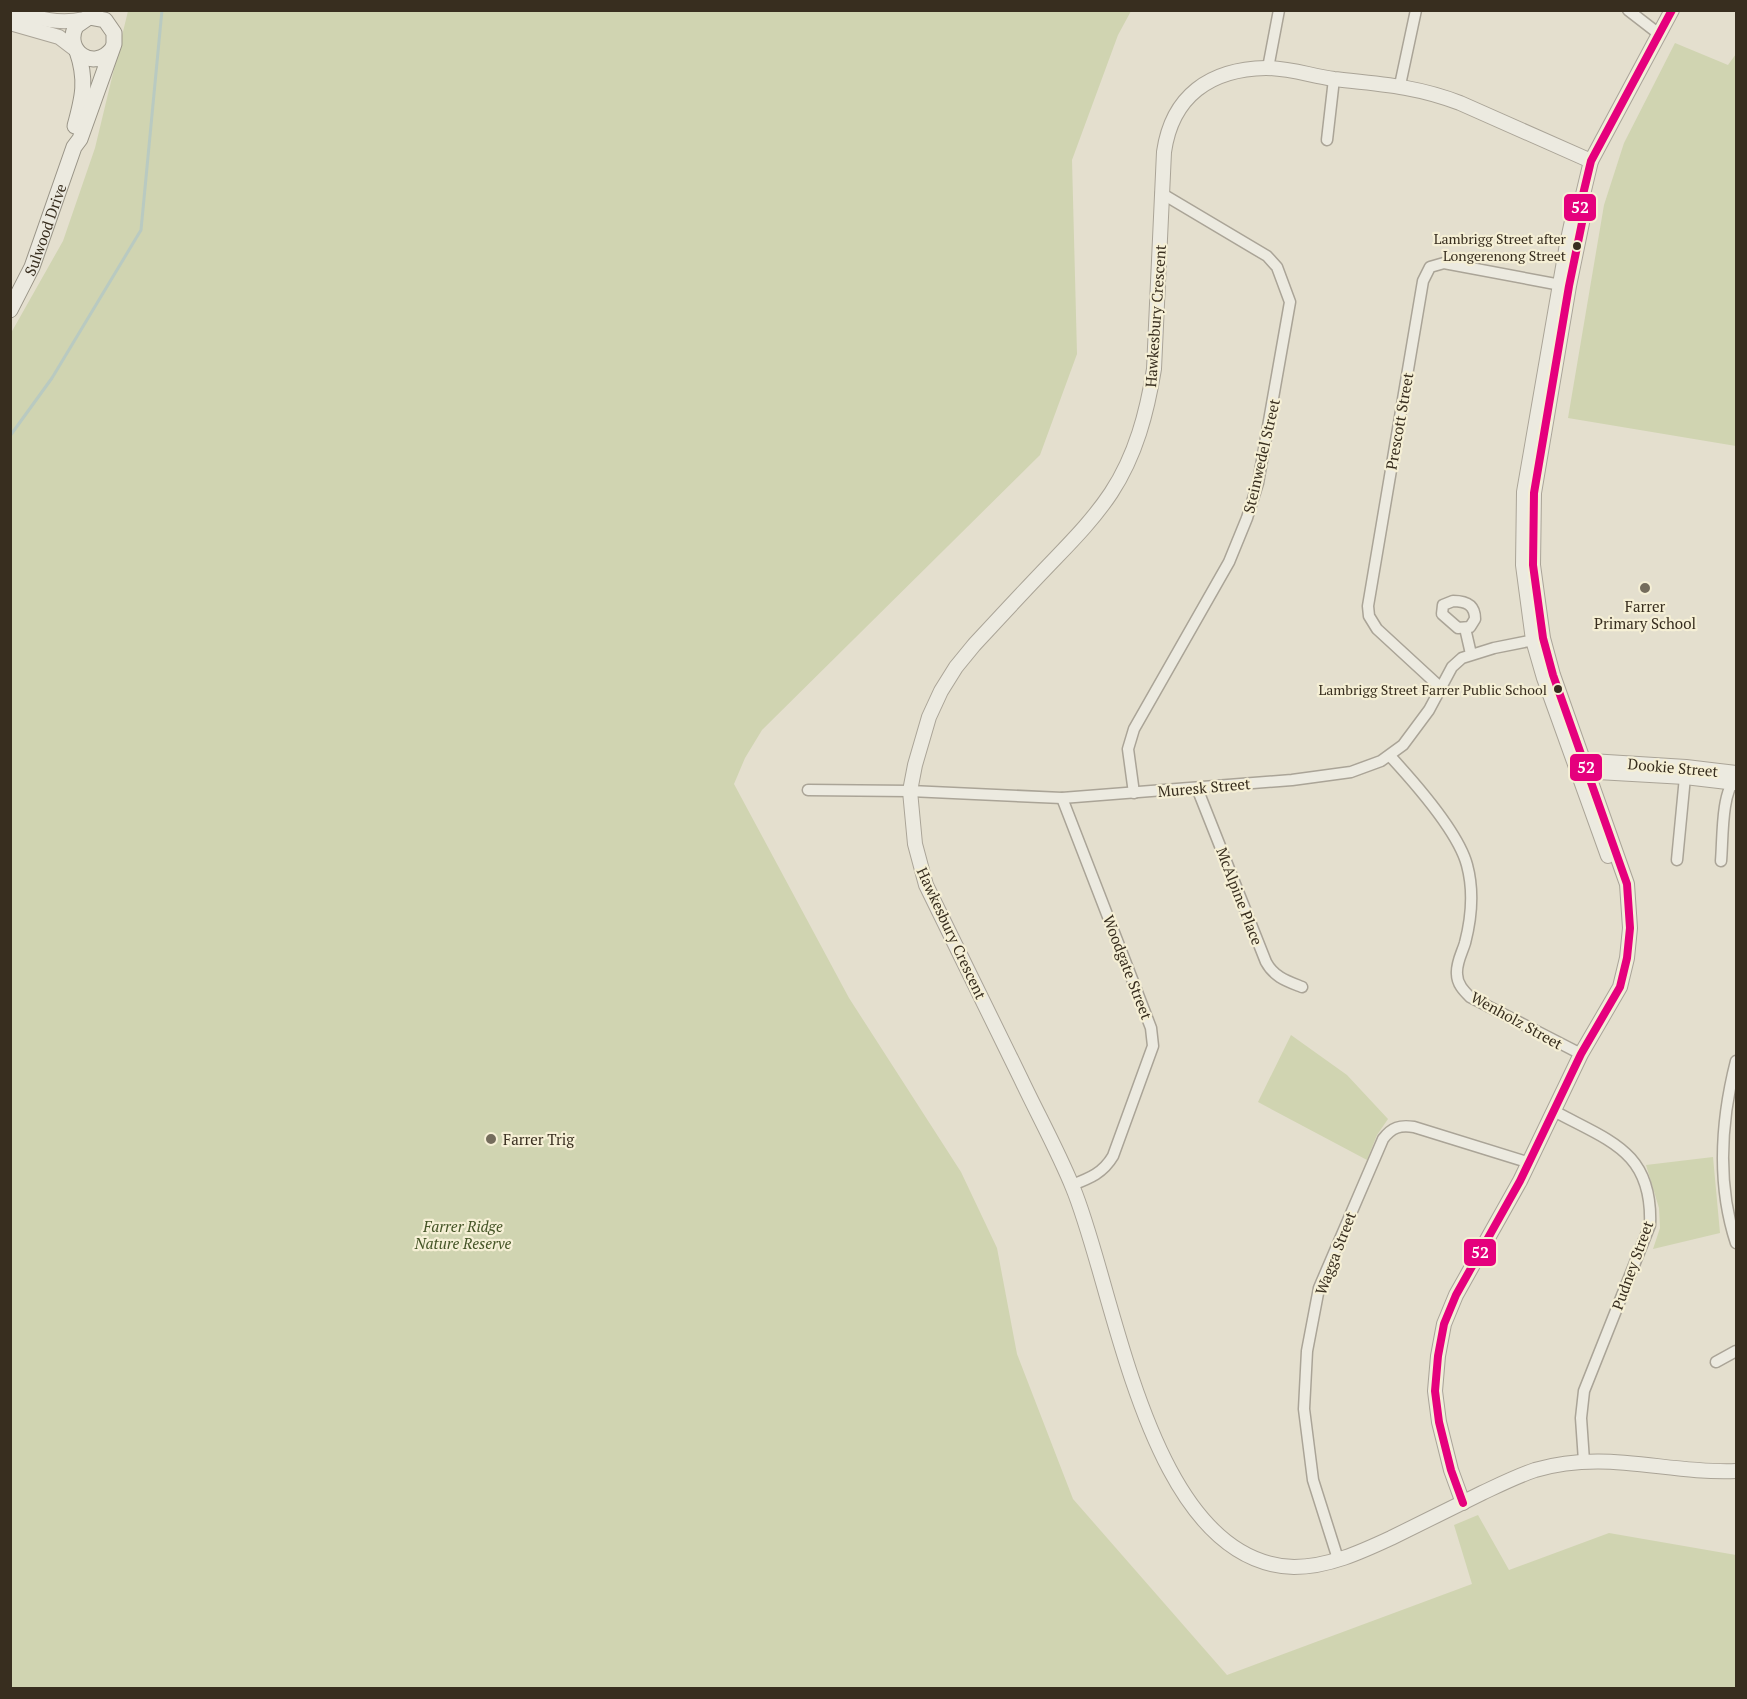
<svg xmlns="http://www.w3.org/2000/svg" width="1747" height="1699" font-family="'PT Serif',serif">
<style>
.green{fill:#d0d4b1}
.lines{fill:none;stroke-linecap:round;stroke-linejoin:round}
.stream{stroke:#b9cac1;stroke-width:3}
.minor-casing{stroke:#aaa497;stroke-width:13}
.tertiary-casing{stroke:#aaa497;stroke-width:16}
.secondary-casing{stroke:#999487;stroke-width:17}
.minor{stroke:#eceae0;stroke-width:10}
.tertiary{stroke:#eceae0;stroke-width:14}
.secondary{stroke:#eceae0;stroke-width:15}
.bus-1-casing{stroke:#f5efd5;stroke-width:12}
.bus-1{stroke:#e5007d;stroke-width:8}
.bus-dot{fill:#382e1f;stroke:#f5efd5;stroke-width:2}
.poi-dot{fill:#746c5c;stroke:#f5efd5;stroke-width:2}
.labels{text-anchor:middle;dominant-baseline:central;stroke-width:4.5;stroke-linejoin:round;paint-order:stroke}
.bus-label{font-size:14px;fill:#382e1f;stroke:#f5efd5;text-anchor:end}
.street-label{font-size:15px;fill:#382e1f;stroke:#f5efd5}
.poi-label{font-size:15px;fill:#382e1f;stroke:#f5efd5}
.park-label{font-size:15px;font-style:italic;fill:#445426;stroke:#f5efd5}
.line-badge{stroke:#f5efd5;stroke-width:2}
.badge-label{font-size:16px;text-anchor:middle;font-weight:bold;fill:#fff}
</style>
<rect width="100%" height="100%" fill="#e4dfce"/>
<!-- green -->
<g class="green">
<path d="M128,11H1131L1118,35L1072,160L1077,354L1040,455L762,730L745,758L734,784L849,998L961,1172L997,1248L1017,1354L1073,1499L1227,1675L1472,1584L1454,1525L1478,1515L1509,1570L1609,1533L1736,1555V1688H11V333L63,241L95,148Z"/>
<path d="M1675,43L1728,65L1736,54V446L1568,418L1604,205L1624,143Z"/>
<path d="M1291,1035L1347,1075L1388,1119L1377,1135L1367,1160L1258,1102Z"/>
<path d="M1713,1157L1720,1233L1653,1249L1660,1228L1659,1208L1646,1165Z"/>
</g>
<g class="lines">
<!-- stream -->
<path class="stream" d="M10,436L52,378L141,230L162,10"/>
<defs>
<g id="minor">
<path d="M1628,10L1659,34"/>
<path d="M1268,68L1279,10"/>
<path d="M1400,85L1416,10"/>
<path d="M1327,140L1334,79"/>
<path d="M1453,601C1466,601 1475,605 1475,619L1470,627L1458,628L1442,614L1443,605Z"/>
<path d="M1465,628L1471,654"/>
<path d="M1440,687L1377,629L1369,616L1368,606L1423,281L1430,267L1444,263L1566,286"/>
<path d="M1390,756C1414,782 1458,831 1467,865C1474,891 1472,916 1465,943C1462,953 1456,963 1457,974C1457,984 1464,991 1470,997L1581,1054"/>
<path d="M1197,788L1266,962C1274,977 1287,981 1302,987"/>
<path d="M808,790L910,791L1062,798L1292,780L1351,772L1381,761L1403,745L1429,710L1452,667L1462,658L1494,648L1539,639"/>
<path d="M1134,793L1128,749L1134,729L1229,562L1247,518L1258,483L1290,302L1277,267L1267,256L1161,193"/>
<path d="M1062,798L1151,1028L1153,1046L1113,1156C1103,1173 1090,1178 1072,1185"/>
<path d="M1677,860L1685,777"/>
<path d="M1721,861C1723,839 1721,793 1736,778"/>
<path d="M1736,1061C1721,1120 1717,1185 1736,1243"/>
<path d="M1554,1111C1609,1141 1653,1151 1650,1225L1584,1391L1581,1418L1584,1461"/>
<path d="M1716,1362L1736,1351"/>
<path d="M1338,1559L1313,1480L1304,1409L1307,1351L1319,1288L1383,1139C1392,1127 1400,1125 1414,1127L1527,1162"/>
</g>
<g id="tertiary">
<path d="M12,10C37,18 58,25 84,19"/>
<path d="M10,23L59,37L76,50"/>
<path d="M1591,161L1460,103C1416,86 1380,84 1334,79C1312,76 1289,68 1266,68C1210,69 1172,96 1164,152L1154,369C1147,412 1136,455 1111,493C1093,520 1071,542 1049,565C1023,592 999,618 974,645L956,667L941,691L929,717L915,765L910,791L915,844L926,885C958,950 989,1014 1021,1079C1038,1115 1058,1151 1073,1188C1116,1291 1148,1563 1294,1567C1328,1567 1361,1552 1391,1538C1421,1523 1452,1508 1482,1493C1499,1485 1517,1476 1535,1470C1607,1449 1666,1474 1736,1471"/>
<path d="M1580,207L1574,212L1567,244L1524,492L1523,565L1533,640L1544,678L1608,856"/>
<path d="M1575,760L1686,767L1736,773"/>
<path d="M1580,771L1685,777L1736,783"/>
<path d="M1463,1503L1451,1470L1439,1422L1435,1391L1438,1356L1444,1324L1456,1295L1520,1181L1581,1054L1620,987L1627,958L1630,928L1627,884L1553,675L1543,638L1533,565L1534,493L1569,286L1583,218L1580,207L1591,161L1672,10"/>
</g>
<g id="secondary">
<path d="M75,126C83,97 87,80 77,51"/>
<path id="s1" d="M10,310L32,267L74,147L80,139L114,44V33L105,20L89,17L76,26C63,51 94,72 112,49"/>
</g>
</defs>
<!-- minor casing -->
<use href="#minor" class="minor-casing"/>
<!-- tertiary casing -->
<use href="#tertiary" class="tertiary-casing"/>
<!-- secondary casing -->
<use href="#secondary" class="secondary-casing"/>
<!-- minor -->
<use href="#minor" class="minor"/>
<!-- tertiary -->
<use href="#tertiary" class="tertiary"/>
<!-- secondary -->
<use href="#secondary" class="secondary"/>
<defs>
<path id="bus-1" d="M1463,1503L1451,1470L1439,1422L1435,1391L1438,1356L1444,1324L1456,1295L1520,1181L1581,1054L1620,987L1627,958L1630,928L1627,884L1553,675L1543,638L1533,565L1534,493L1569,286L1583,218L1580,207L1591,161L1672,10"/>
</defs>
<!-- bus-1 casing -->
<use href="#bus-1" class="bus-1-casing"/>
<!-- bus-1 -->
<use href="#bus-1" class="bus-1"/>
</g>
<!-- markers -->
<g class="bus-dot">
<circle cx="1577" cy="246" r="5"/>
<circle cx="1558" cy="689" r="5"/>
</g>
<g class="poi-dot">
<circle cx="1645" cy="588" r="6"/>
<circle cx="491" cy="1139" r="6"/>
</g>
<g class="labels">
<!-- bus labels -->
<g class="bus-label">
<text x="1566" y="238">Lambrigg Street after<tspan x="1566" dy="17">Longerenong Street</tspan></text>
<text x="1547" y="689">Lambrigg Street Farrer Public School</text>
</g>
<!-- street labels -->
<g class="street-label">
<text stroke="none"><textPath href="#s1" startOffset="88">Sulwood Drive</textPath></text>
<text transform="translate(1155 316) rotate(-86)">Hawkesbury Crescent</text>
<text transform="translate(1399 421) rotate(-80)">Prescott Street</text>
<text transform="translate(1261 456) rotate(-77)">Steinwedel Street</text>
<text transform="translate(1673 767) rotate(5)">Dookie Street</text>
<text transform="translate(1204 787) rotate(-5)">Muresk Street</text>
<text transform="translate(1240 896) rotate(69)">McAlpine Place</text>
<text transform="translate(952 933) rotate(65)">Hawkesbury Crescent</text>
<text transform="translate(1128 967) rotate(69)">Woodgate Street</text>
<text transform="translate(1517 1020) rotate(29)">Wenholz Street</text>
<text transform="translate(1335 1253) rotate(-69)">Wagga Street</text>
<text transform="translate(1632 1265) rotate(-70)">Pudney Street</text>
</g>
<!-- poi labels -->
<g class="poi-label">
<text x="1645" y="606">Farrer<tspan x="1645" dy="17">Primary School</tspan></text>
<text x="503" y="1139" text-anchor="start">Farrer Trig</text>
</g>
<!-- park labels -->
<g class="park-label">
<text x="463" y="1226">Farrer Ridge<tspan x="463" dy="17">Nature Reserve</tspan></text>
</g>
</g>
<g class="line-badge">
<rect x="1563" y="193" width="34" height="29" rx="6" fill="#e5007d"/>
<rect x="1569" y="753" width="34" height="29" rx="6" fill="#e5007d"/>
<rect x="1463" y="1238" width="34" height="29" rx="6" fill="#e5007d"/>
</g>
<g class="badge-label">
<text x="1580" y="213">52</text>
<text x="1586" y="773">52</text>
<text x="1480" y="1258">52</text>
</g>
<!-- border -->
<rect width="1747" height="1699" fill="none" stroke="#382e1f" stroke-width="24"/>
</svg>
